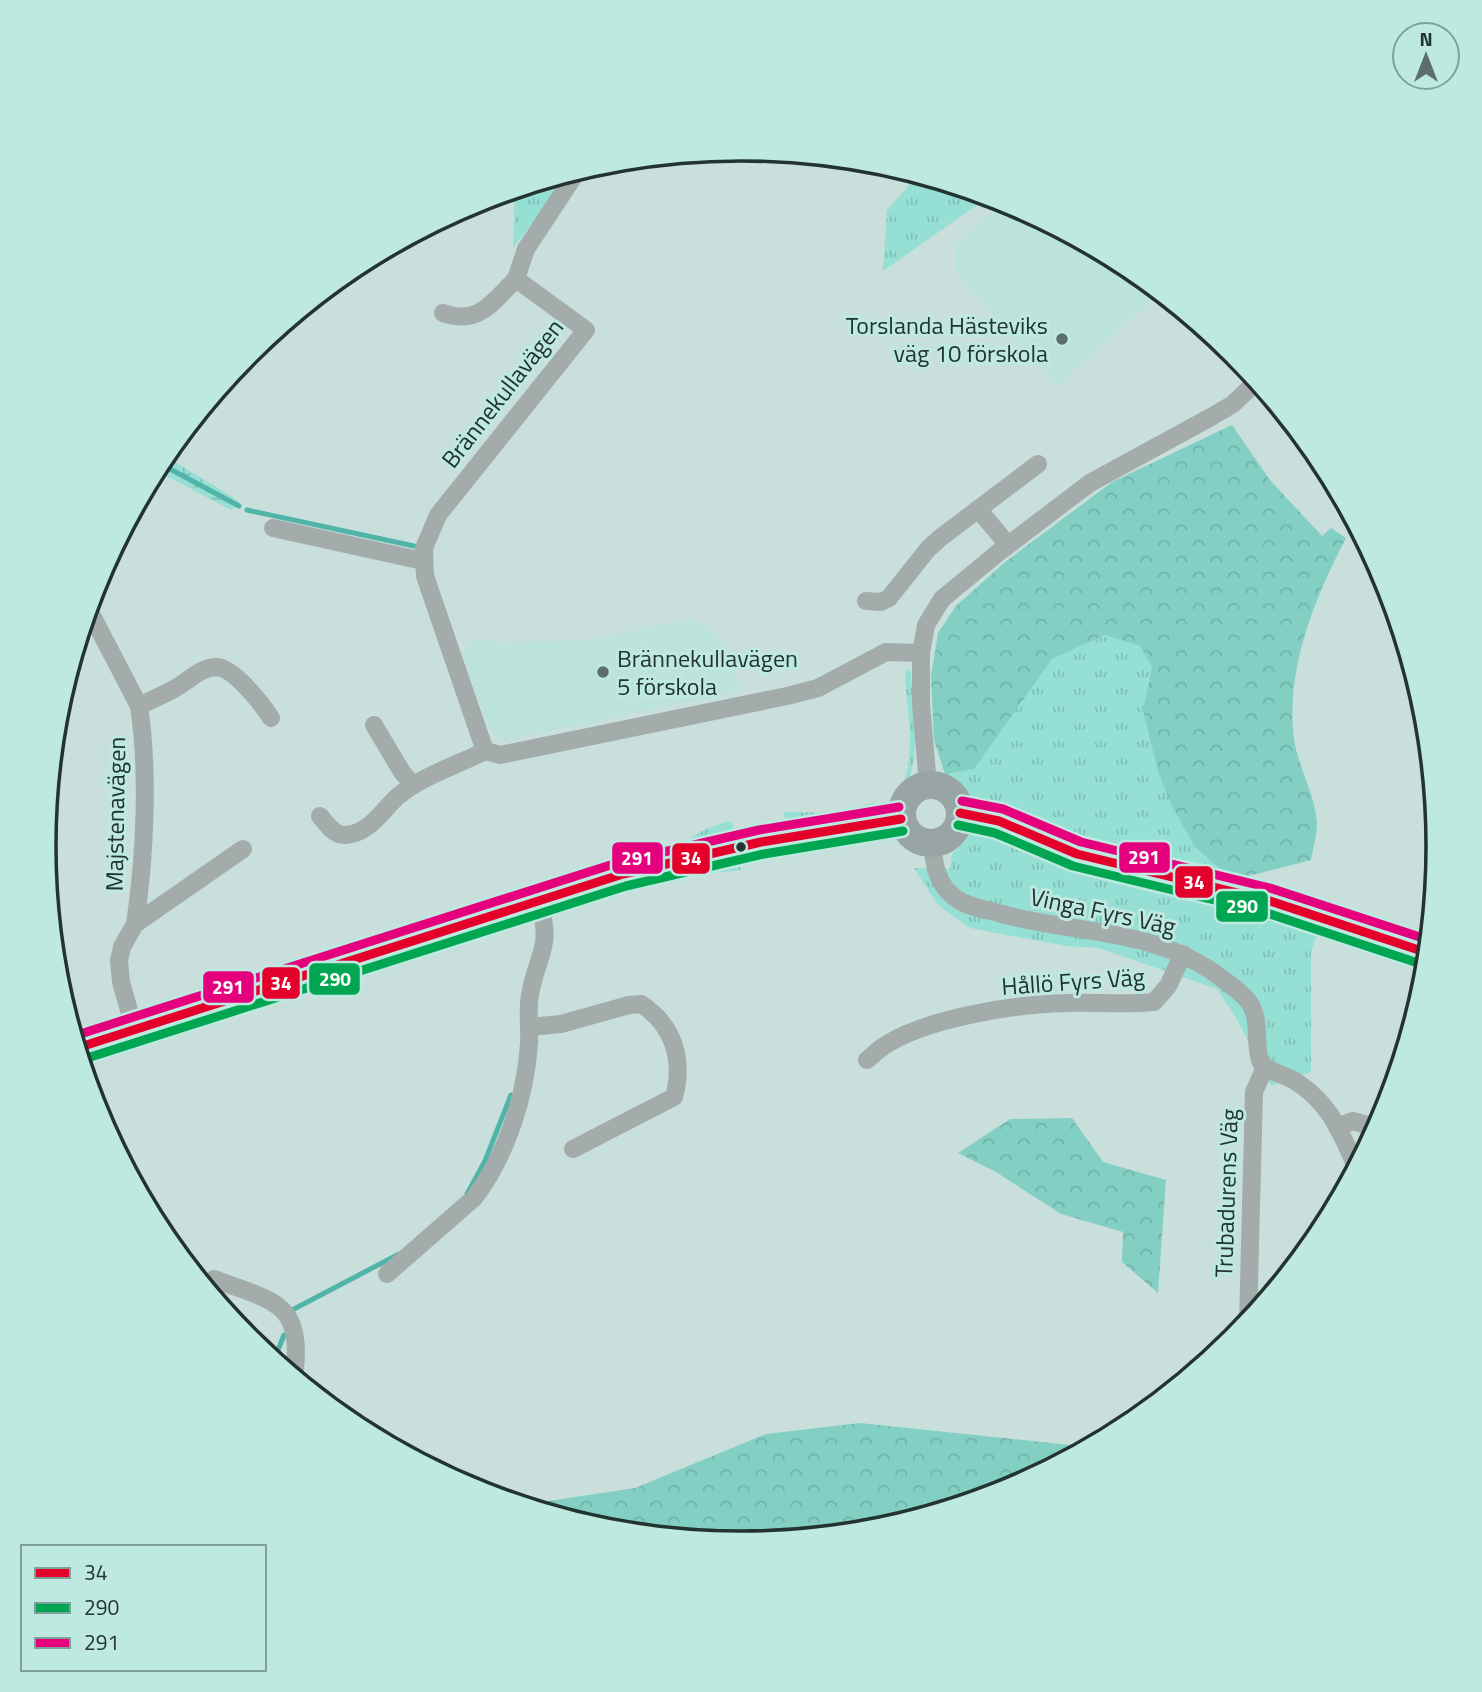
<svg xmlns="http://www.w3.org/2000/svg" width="1482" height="1692" font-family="'Titillium Web',sans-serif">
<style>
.built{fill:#bbe2db}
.grass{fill:url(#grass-tufts)}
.forest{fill:url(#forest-crowns)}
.wetland{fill:url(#wetland-marsh)}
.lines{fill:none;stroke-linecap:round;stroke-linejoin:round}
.stream{stroke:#50b4a8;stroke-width:5}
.street{stroke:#a3acab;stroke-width:18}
.primary{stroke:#99a5a4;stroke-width:28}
.bus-1-casing{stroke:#bee9e1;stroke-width:14}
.bus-2-casing{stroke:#bee9e1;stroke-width:14}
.bus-3-casing{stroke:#bee9e1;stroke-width:14}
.bus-1{stroke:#e4002b;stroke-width:9}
.bus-2{stroke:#00a651;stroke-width:9}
.bus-3{stroke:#e5007d;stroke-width:9}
.poi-dot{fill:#5c6f6c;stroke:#bee9e1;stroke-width:2.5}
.bus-dot{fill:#223330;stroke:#bee9e1;stroke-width:2.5}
.labels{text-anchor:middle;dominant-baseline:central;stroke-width:6;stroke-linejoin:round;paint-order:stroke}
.poi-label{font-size:24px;fill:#223330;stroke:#bee9e1;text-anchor:end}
.street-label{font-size:24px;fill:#223330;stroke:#bee9e1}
.rim{fill:none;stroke:#223330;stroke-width:3.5}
.line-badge{stroke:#bee9e1;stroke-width:2.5}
.badge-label{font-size:19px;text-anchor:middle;font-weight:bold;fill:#fff}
</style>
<defs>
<pattern id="grass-tufts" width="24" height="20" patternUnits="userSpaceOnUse" patternTransform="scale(1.75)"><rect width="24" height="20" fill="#95dfd4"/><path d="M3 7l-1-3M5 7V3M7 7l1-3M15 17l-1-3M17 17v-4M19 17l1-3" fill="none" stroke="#80c0b6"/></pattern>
<pattern id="forest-crowns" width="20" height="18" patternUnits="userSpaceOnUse" patternTransform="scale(1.75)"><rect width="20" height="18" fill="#83cfc4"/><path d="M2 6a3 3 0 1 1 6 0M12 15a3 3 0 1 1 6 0" fill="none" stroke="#71b2a9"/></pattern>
<pattern id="wetland-marsh" width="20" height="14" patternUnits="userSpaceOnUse" patternTransform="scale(1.75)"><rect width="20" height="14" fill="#95dfd4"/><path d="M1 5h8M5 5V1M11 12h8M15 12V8" fill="none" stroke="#80c0b6"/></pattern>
</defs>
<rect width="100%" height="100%" fill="#c8dfdb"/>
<!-- built -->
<g class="built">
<path d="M1004,201L1129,266L1160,292L1057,386L956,273L955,245Z"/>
<path d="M691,619L713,633L732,653L740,691L505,740L494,735L488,725L462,652L479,637L497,643L588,640Z"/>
</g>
<!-- grass -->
<g class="grass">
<path d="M570,173L568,176L513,248L515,189Z"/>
<path d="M918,175L990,196L883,271L887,210Z"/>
<path d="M1105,635L1140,646L1152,667L1143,711L1158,772L1172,806L1233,880L1326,908L1311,952V1072L1271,1086L1238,1021L1217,989L1099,948L1067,946L970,928L938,905L914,868L950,869L952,854L967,839L962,793L945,774L974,768L1052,659Z"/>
<path d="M907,668L911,673C912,708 927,781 891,801C895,793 902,787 905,778C915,747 907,708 905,677Z"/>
<path d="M871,803H875L878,807C848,817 817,817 785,819L784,813L786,812L838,813Z"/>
<path d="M728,821L733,824V829L693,842L691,838L704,830Z"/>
<path d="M739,864L741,870L705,874L645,886H643L641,882L695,868Z"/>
</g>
<!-- forest -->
<g class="forest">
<path d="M1232,425L1270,480L1322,536L1331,528L1346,538C1315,598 1285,669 1294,739C1298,767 1315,794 1317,823C1317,834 1313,848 1311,860L1233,880L1195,847L1172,806L1158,772L1143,711L1152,667L1140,646L1105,635L1052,659L974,769L945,774L934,740L931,676L938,633L956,606L1005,562L1112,482Z"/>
<path d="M1072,1118L1103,1162L1166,1180L1158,1293L1122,1262L1123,1232L1061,1214L996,1172L958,1153L1010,1119Z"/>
<path d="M860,1423L1089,1447L1007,1490L877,1530L741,1543L605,1530L522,1505L635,1488L766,1434Z"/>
</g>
<!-- wetland -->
<path class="wetland" d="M164,455L234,498L239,502L231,510L155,470Z"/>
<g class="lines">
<!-- stream -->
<g class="stream">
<path d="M159,463L239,506"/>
<path d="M247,510L414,546"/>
<path d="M467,1194L485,1161L511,1095"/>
<path d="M294,1309L399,1254"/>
<path d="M274,1360L284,1335"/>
</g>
<!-- street -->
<g class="street">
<path d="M578,170L526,249L516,279L586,330L438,515L424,548L425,576L485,751L500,755L787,696L818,688L886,652L921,653"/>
<path d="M443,313C479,326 492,302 516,279"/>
<path d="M978,509L1008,545"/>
<path d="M273,528L423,561"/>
<path d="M866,601L881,602L889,598L928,549L940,538L1038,464"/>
<path d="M88,608L139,706"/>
<path d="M374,725L402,772L413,785"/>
<path d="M928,785L921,704V653L926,625L942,599L999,552L1090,483L1211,417L1233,404L1257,381"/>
<path d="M320,816C327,824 334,836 345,835C369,834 382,811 397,797C423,775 456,766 485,751"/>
<path d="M932,843C934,865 937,886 957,899C970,908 988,910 1002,914C1080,935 1158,928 1224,980C1232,986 1242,993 1248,1001C1262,1018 1253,1044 1261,1063C1270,1073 1287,1075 1298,1083C1331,1105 1340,1132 1356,1166"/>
<path d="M135,924C145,857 149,773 139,706C151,700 163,695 174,689C188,682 200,667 217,667C234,668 262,704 271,718"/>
<path d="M529,1027L561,1024L629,1005L641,1004C674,1025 684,1061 674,1097L573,1149"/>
<path d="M134,1028L121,982L119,961L122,947L135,924L243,849"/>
<path d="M867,1060C873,1055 878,1050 884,1046C926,1018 1016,1004 1067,1003C1096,1002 1125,1005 1154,1002L1168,986L1183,954"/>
<path d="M1337,1127L1353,1121L1377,1128"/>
<path d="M387,1274L474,1198C506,1157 526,1095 529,1043C530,1027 527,1011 530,995C537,954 554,946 538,901"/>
<path d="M214,1279C274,1302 304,1301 294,1377"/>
<path d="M1248,1322L1254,1092L1265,1067"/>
</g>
<!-- primary -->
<g class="primary">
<circle cx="931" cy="814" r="29"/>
<path d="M960,813L999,821L1077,854L1267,900L1428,953"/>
<path d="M77,1048L623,874C715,849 807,832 901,819"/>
</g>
<defs>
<g id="bus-1">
<path d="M960,813L999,821L1077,854L1267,900L1428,953"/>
<path d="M77,1048L623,874L761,842L901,819"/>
</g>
<g id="bus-2">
<path d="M958,825L995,833L1073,866L1264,912L1424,965"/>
<path d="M81,1060L626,886L764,854L903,831"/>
</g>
<g id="bus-3">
<path d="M962,801L1003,809L1081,842L1270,888L1429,940"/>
<path d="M74,1036L620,862L759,830L899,807"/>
</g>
</defs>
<!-- bus-1 casing -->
<use href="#bus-1" class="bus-1-casing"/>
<!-- bus-2 casing -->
<use href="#bus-2" class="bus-2-casing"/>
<!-- bus-3 casing -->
<use href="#bus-3" class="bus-3-casing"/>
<!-- bus-1 -->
<use href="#bus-1" class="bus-1"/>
<!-- bus-2 -->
<use href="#bus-2" class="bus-2"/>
<!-- bus-3 -->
<use href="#bus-3" class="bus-3"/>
</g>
<!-- markers -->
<g class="poi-dot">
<circle cx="1062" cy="339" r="7"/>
<circle cx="603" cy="672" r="7"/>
</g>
<circle class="bus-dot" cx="741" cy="847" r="6"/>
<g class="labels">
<!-- poi labels -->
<g class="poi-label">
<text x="1048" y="325">Torslanda Hästeviks<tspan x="1048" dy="28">väg 10 förskola</tspan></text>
<text x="617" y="658" text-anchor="start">Brännekullavägen<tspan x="617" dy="28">5 förskola</tspan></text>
</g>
<!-- street labels -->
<g class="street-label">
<text transform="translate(502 393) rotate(-52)">Brännekullavägen</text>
<text transform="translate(115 814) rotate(-89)">Majstenavägen</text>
<text transform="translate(1103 911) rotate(12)">Vinga Fyrs Väg</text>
<text transform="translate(1073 981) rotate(-4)">Hållö Fyrs Väg</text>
<text transform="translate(1226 1193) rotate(-88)">Trubadurens Väg</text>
</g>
</g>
<!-- crop -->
<path d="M0 0H1482V1692H0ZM56 846a685 685 0 1 1 1370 0a685 685 0 1 1-1370 0Z" fill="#bee9e1" fill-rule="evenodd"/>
<path class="rim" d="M56 846a685 685 0 1 1 1370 0a685 685 0 1 1-1370 0Z"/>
<g class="line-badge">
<rect x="1118" y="841" width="53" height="33" rx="7" fill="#e5007d"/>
<rect x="611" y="841" width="53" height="34" rx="7" fill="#e5007d"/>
<rect x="671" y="842" width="40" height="33" rx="7" fill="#e4002b"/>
<rect x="1174" y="865" width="40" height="34" rx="7" fill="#e4002b"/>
<rect x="1215" y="890" width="54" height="33" rx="7" fill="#00a651"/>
<rect x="308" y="962" width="53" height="34" rx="7" fill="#00a651"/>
<rect x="261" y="966" width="40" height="34" rx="7" fill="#e4002b"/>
<rect x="202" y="970" width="53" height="34" rx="7" fill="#e5007d"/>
</g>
<g class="badge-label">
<text x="1144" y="864">291</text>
<text x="637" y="865">291</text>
<text x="691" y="865">34</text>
<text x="1194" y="889">34</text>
<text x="1242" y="913">290</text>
<text x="335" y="986">290</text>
<text x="281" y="990">34</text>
<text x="228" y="994">291</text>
</g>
<!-- legend -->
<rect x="21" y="1545" width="245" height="126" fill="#bee9e1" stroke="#80a09a" stroke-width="2"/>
<rect x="35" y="1568" width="35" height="10" fill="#e4002b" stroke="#80a09a" stroke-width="2"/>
<text x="84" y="1580" font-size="21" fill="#223330">34</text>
<rect x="35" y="1603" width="35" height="10" fill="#00a651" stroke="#80a09a" stroke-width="2"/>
<text x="84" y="1615" font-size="21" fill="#223330">290</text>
<rect x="35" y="1638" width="35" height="10" fill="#e5007d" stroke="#80a09a" stroke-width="2"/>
<text x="84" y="1650" font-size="21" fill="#223330">291</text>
<!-- north arrow -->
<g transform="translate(1426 56)"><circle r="33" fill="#bee9e1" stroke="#80a09a" stroke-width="2"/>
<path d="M0-5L12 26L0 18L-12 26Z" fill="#5c6f6c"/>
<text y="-10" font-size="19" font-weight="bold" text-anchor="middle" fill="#223330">N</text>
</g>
</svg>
